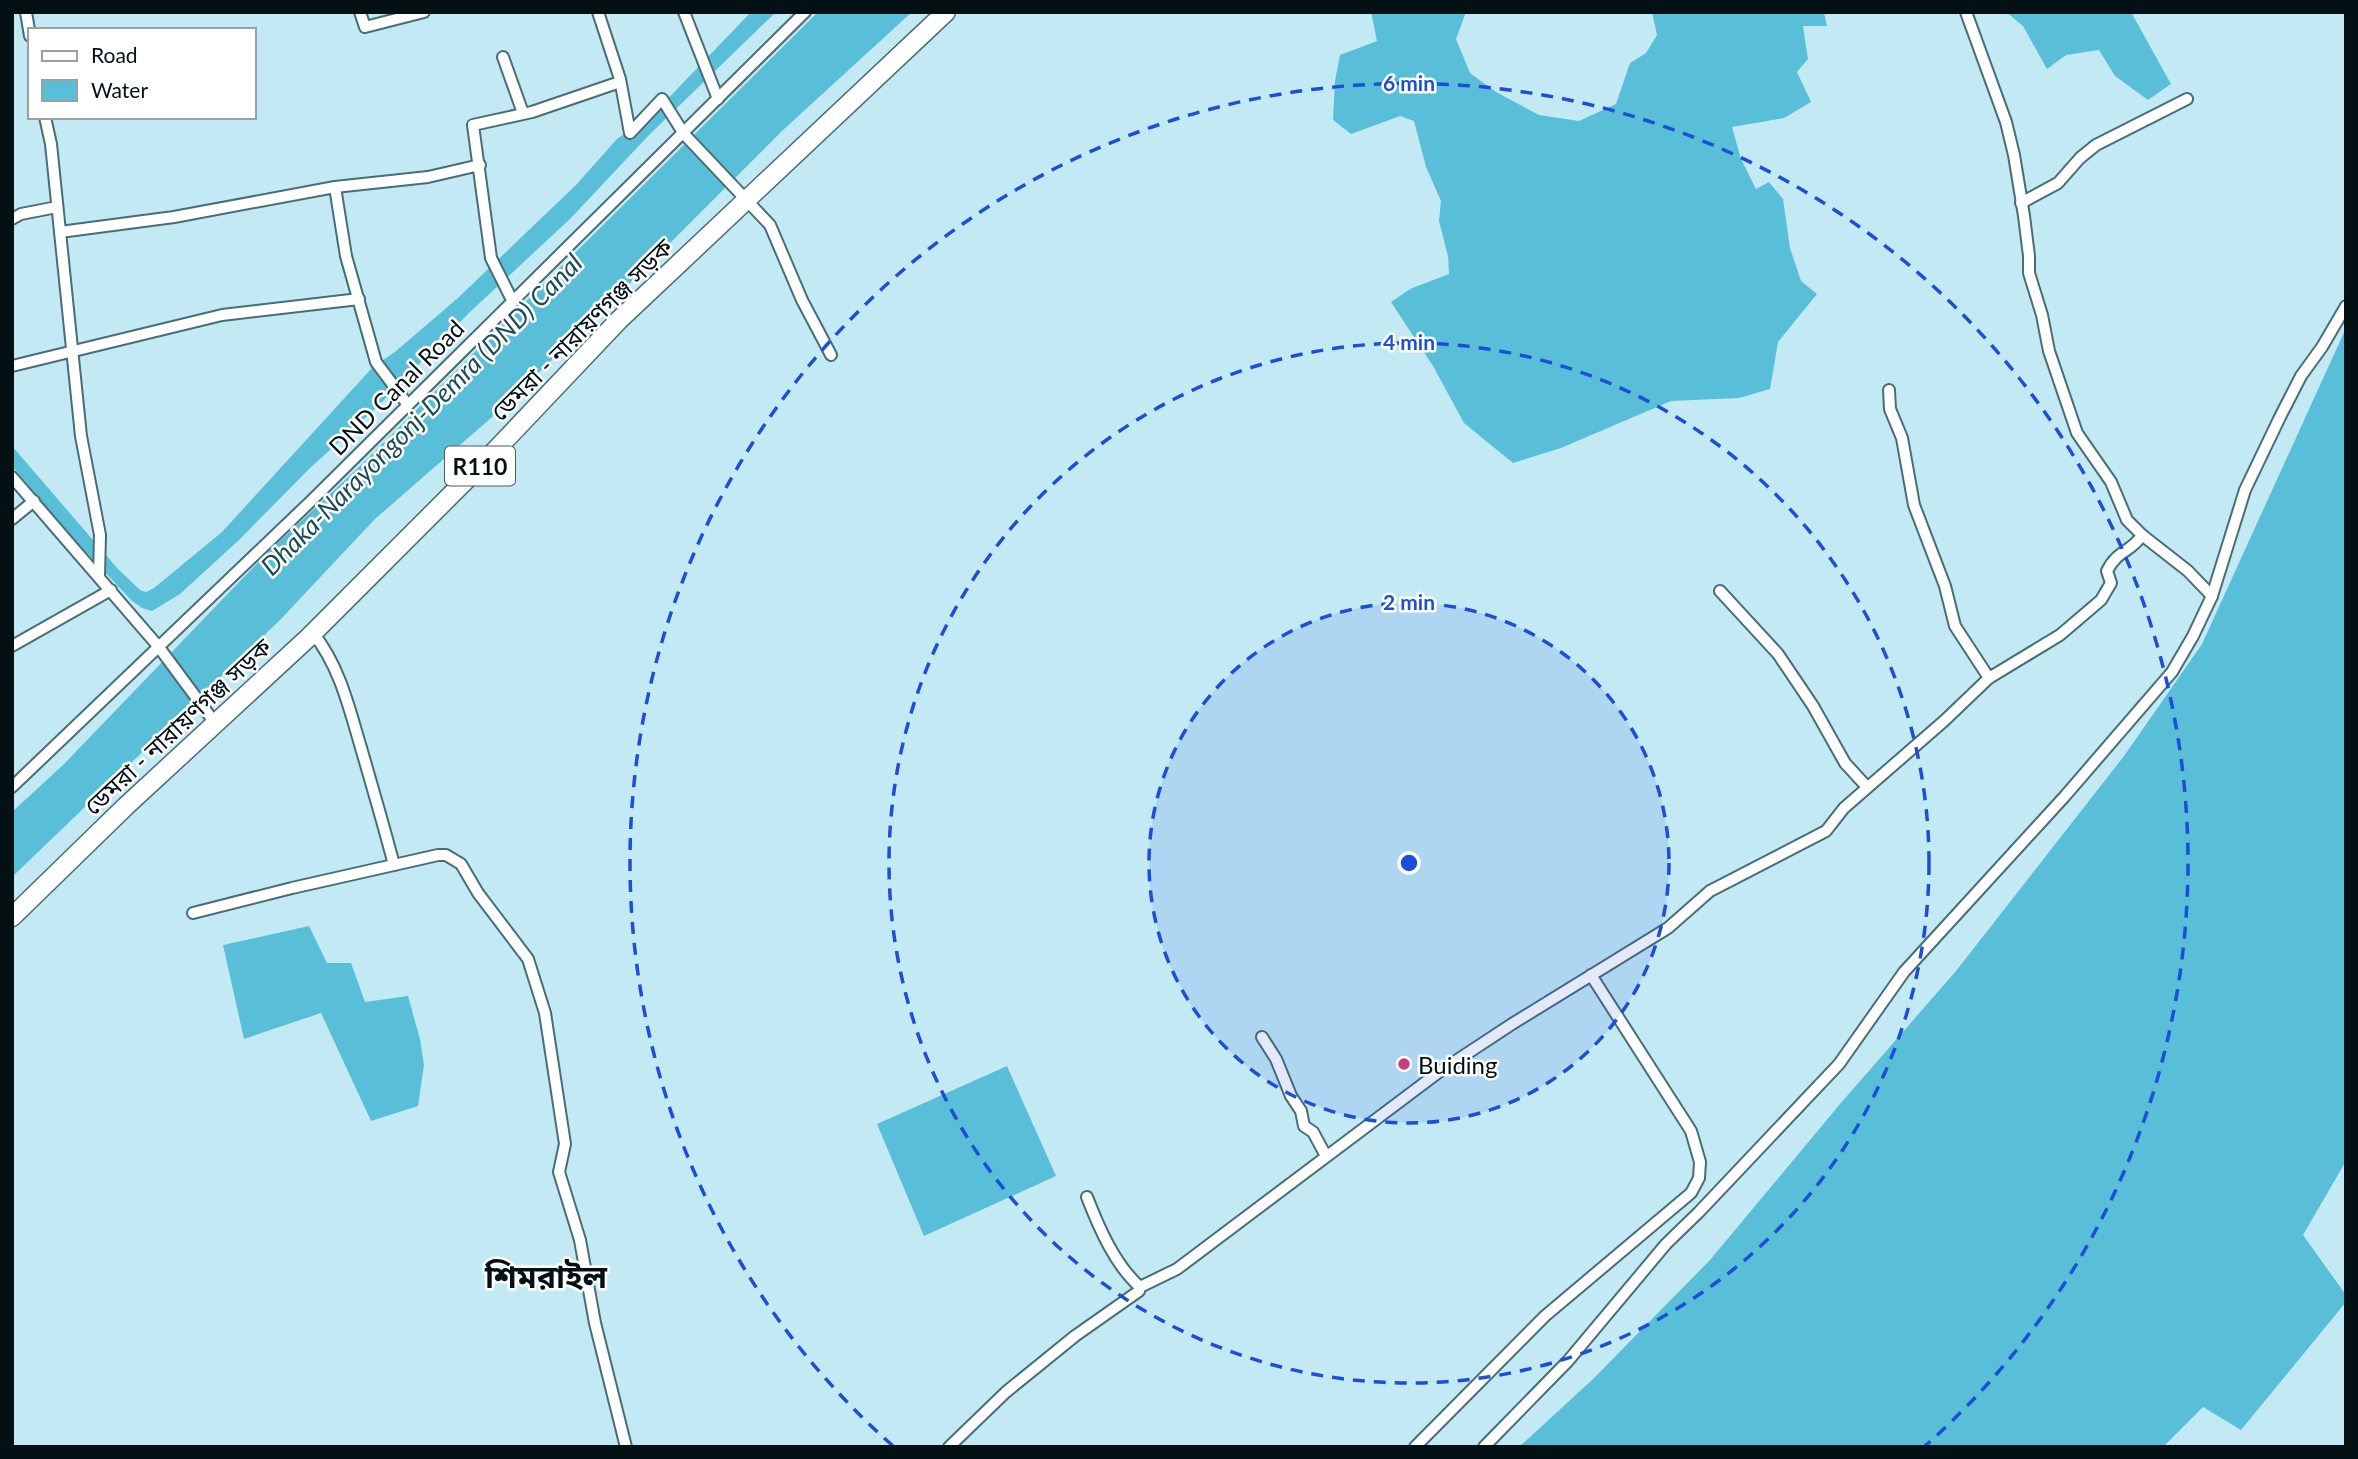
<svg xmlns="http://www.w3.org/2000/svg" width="2358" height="1459" font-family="Lato,'Noto Sans Bengali',sans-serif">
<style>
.water{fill:#59bfd8}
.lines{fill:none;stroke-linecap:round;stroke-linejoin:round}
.street-casing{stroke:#496d76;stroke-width:14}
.primary-casing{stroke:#496d76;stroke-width:21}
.street{stroke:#fff;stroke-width:10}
.primary{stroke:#fff;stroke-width:18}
.ring{fill:none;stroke:#1d4ed8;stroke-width:3.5;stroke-dasharray:12 9}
.poi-dot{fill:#c54081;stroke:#fff;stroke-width:2.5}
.labels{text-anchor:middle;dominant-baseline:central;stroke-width:5;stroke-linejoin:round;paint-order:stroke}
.shield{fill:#fff;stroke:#4f585a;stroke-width:2}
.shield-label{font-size:23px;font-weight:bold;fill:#031014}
.street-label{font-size:24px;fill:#031014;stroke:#fff}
.poi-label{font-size:24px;fill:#031014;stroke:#fff;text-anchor:start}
.water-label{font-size:26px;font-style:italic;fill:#1d4b55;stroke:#fff}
.district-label{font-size:32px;font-weight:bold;fill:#031014;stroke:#fff}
.centre{fill:#1d4ed8;stroke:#fff;stroke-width:3.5}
.ring-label{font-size:21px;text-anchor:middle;font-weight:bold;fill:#1d4ed8;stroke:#fff;stroke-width:5;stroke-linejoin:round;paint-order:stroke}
</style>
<rect width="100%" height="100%" fill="#c3eaf4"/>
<!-- water -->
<g class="water">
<path d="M751,12H776L649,135L570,219L470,312L374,410L310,468L239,540L180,594L152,611L142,608L132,601L70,535L12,466V446L118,569L140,590L146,592L154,588L222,532L372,368L396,351L459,297L576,185L617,139L656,111Z"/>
<path d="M818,12H912L782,131L579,334L491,418L375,519L280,620L12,877V812L64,764L269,551L360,466Z"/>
<path d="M1371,12H1466L1456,39L1470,73L1496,92L1539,115L1579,121L1616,104L1630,63L1646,53L1657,35L1652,12H1824L1827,26H1803L1808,59L1797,72L1811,102L1784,118L1732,127L1741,159L1756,189L1769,182L1783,199L1790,248L1801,281L1817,294L1778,342L1770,389L1739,398L1671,401L1561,448L1513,463L1464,423L1433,366L1391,302L1410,289L1449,274L1448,256L1439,221L1441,201L1426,167L1414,121L1400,116L1351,134L1333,120L1335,81L1340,55L1377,41Z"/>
<path d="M2006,12H2131L2171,84L2148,100L2115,76L2099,50L2066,55L2047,69L2023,26Z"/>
<path d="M2346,328V1161L2303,1235L2346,1295V1302L2241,1430L2203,1407L2163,1447H1519L1593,1379L1710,1260L1840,1104L1956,971L2124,756L2202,644Z"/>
<path d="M309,926L327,963H351L365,1002L408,996L420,1039L424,1065L418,1106L371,1121L321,1013L244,1039L223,945Z"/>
<path d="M1007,1066L1056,1176L924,1236L877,1124Z"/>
</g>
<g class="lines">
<defs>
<g id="street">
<path d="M26,12L30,36"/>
<path d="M360,12L365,27L424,12"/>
<path d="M598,12L620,79L630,133L662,99L684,134L770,225L802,300L831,355"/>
<path d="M684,12L718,99"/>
<path d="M503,57L523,113"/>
<path d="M45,117L51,144L81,436L100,535L99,576"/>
<path d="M335,187L346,256L376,362L408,405"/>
<path d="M2021,203L2058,183L2080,158L2096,145L2187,99"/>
<path d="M12,219L21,214L57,207"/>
<path d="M60,232L174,217L335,187L428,177L480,165"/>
<path d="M513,302L491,258L473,125L532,112L620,82"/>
<path d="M12,366L222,315L359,299"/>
<path d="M1889,390L1890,409L1902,438L1914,505L1945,586L1955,626L1989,678"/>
<path d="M12,477L158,646L215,723"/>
<path d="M12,519L34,501"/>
<path d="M2142,535L2188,571L2212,596"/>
<path d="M1720,591L1778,654L1813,706L1845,763L1867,787"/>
<path d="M313,633C338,664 348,703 359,741C371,782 383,823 394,865"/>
<path d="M12,646L111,590"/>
<path d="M12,787L309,503L805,12"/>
<path d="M193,913L292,888L438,855H446L461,864L478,893L528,959L545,1013L565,1144L559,1172L580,1240L595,1323L626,1447"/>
<path d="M1262,1037L1276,1059L1291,1096L1301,1111L1304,1126L1313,1132L1326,1156"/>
<path d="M1087,1197C1099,1228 1115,1265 1140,1287"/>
<path d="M949,1447L1006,1392L1075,1336L1139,1291L1140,1287L1177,1269L1439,1072L1512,1024L1668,928L1710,891L1826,831L1844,808L1944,721L1989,678L2060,635L2101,600L2111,583L2107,571C2118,549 2132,552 2142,535L2127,520L2111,482L2077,433L2049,351L2042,315L2029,273V256L2024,216L2014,155L2006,122L1966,12"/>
<path d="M1415,1447L1545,1316L1691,1193L1699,1178L1700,1162L1691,1131L1591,975"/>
<path d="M1484,1447L1568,1361L1666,1244L1699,1212L1839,1064L1904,972L2065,796L2172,672L2193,636L2212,596L2245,490L2280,417L2301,376L2322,347L2346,306"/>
</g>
<path id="primary" d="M12,917L126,806L308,638L491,455L619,320L946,12"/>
</defs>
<!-- street casing -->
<use href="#street" class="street-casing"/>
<!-- primary casing -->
<use href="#primary" class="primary-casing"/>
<!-- street -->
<use href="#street" class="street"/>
<!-- primary -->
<use href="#primary" class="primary"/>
</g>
<!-- distance rings -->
<circle cx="1409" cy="863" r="260" fill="#1d4ed8" fill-opacity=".12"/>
<g class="ring">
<circle cx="1409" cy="863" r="260"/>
<circle cx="1409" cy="863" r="520"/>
<path d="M893 1446A779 779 0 1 1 1925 1446"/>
</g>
<!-- markers -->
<circle class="poi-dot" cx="1404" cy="1064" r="7"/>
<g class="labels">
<!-- shield labels -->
<rect class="shield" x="445" y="446.5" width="70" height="39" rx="5"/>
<g class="shield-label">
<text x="480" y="466">R110</text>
</g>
<!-- street labels -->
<g class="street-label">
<text transform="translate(581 329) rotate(-45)">ডেমরা - নারায়ণগঞ্জ সড়ক</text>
<text transform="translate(396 387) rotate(-45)">DND Canal Road</text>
<text transform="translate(177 726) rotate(-43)">ডেমরা - নারায়ণগঞ্জ সড়ক</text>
</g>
<!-- poi labels -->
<g class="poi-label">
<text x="1418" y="1064">Buiding</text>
</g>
<!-- water labels -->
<g class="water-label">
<text transform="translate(421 414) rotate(-45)">Dhaka-Narayongonj-Demra (DND) Canal</text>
</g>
<!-- district labels -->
<g class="district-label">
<text x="546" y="1275">শিমরাইল</text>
</g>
</g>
<circle cx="1409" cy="863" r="10" class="centre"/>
<g class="ring-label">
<text x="1409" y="91">6 min</text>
<text x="1409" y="350">4 min</text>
<text x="1409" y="610">2 min</text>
</g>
<!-- border -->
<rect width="2358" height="1459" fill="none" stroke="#031014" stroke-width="28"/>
<!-- legend -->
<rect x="28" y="28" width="228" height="91" fill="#ffffff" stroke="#9a9fa1" stroke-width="2"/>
<rect x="42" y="51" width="35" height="10" fill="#ffffff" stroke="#9a9fa1" stroke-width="2"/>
<text x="91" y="63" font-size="21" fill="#031014">Road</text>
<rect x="42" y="80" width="35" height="21" fill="#59bfd8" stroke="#9a9fa1" stroke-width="2"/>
<text x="91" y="98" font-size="21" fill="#031014">Water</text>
</svg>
